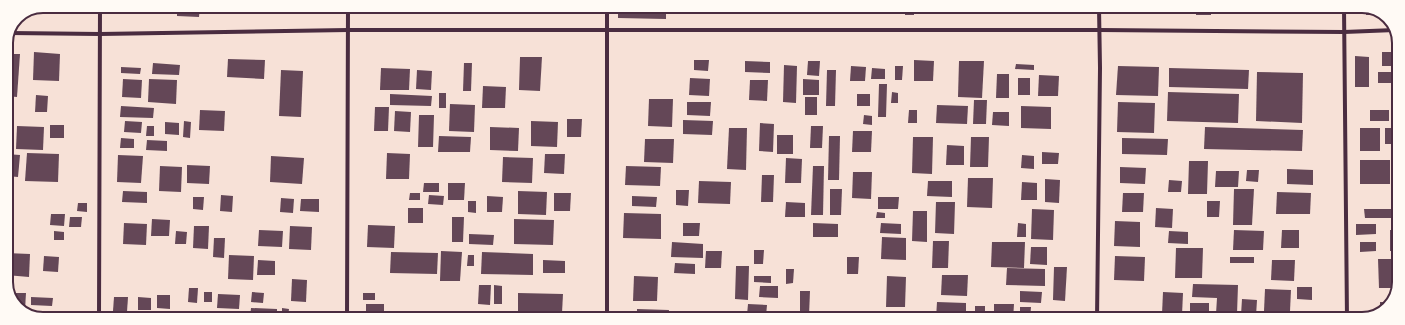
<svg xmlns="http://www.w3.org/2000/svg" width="1405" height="325" font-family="Karla,sans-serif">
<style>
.building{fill:#644757}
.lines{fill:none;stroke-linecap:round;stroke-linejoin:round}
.minor{stroke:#4a2c40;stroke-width:4}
.rim{fill:none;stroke:#4a2c40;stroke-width:2}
</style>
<rect width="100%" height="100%" fill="#f7e1d7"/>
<!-- building -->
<g class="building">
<path d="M43,6H54L53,11H32Z"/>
<path d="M177,6H200L199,17L177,16Z"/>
<path d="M254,6H264L263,13L253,12Z"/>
<path d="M270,6H283L282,13L270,12Z"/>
<rect x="418" y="6" width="16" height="5"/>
<path d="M490,6H532V13L489,12Z"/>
<path d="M543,6H567V10L543,9Z"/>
<path d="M618,6H666V19L618,18Z"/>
<rect x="682" y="6" width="25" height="8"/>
<path d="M735,6H745L744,11H735Z"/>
<path d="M790,6H807V14H789Z"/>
<rect x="905" y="6" width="9" height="9"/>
<path d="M927,7H958L957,14L927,13Z"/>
<path d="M969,7H1022V10L969,8Z"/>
<path d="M1026,7H1035V12H1025Z"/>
<path d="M1037,7H1060L1059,12H1037Z"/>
<path d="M1145,7H1170V10L1145,11Z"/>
<rect x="1196" y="7" width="15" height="8"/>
<rect x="1258" y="7" width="11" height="7"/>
<path d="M1366,7H1370L1383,15H1366Z"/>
<path d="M34,52L60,54L59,81L33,80Z"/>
<rect x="1382" y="52" width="17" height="14"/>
<path d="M6,54H20L17,97L6,96Z"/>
<path d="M1355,56L1369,57V87H1355Z"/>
<path d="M520,57H542L540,91L519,90Z"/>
<path d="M228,59L265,60L264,79L227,77Z"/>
<path d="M694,60H709L708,71L694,70Z"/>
<path d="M914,60L934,61L933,81H914Z"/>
<path d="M745,61L770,62V73L745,72Z"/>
<path d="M808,61H820L819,76L807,75Z"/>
<path d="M959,61H984L982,98L958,97Z"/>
<path d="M153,63L180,65L179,75L152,74Z"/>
<path d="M464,63H472L471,91H463Z"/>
<path d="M1016,64L1034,65V70L1015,69Z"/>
<path d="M784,65L797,66L796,103L783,102Z"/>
<path d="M851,66L866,67L865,81H850Z"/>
<path d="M895,66H903L902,80H895Z"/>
<path d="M1118,66L1159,67L1158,96L1116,95Z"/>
<path d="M121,67L141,68L140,74L121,73Z"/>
<path d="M381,68L410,69L409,90H380Z"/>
<path d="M872,68L885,69V79H871Z"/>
<path d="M1169,68L1249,70L1248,89L1169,87Z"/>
<path d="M281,70L303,71L301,117L279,116Z"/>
<path d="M417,70L432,71L431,90L416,89Z"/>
<path d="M827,70H836L835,106H826Z"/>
<path d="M1257,72L1303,73L1302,123L1256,121Z"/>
<rect x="1378" y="72" width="20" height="11"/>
<path d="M997,74H1009V98H996Z"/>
<path d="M1039,75L1059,76L1058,96H1038Z"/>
<path d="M690,78L710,79L709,96L689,95Z"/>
<rect x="1018" y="78" width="12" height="17"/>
<path d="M123,79L142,80L141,98L122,97Z"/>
<path d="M149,79L177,80L176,104L148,102Z"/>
<path d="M803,79L819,80V95H803Z"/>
<path d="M750,80H768L767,101L749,100Z"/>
<path d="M879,84H887L886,117H878Z"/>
<path d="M483,86L506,87L505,108H482Z"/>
<path d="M892,92L898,93V103H891Z"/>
<path d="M1168,92L1239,94L1238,123L1167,121Z"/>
<rect x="439" y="93" width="7" height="15"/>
<path d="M390,94L432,96L431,106L390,105Z"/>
<rect x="857" y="94" width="13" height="12"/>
<path d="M36,95L48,96L47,112H35Z"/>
<rect x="805" y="97" width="12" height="18"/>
<path d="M649,99H673L672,127L648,126Z"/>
<path d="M974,100H987L986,124H973Z"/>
<path d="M687,102H711L710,116L687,115Z"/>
<path d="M1118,102L1155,103L1154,133L1117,132Z"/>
<path d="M450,104L475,105L474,132L449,131Z"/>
<path d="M937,105L968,106L967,124L936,123Z"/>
<path d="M121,106L154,108L153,118L120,117Z"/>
<path d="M1021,106L1051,107V129L1021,128Z"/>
<path d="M375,107H389L388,131H374Z"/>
<path d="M200,110L225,111L224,131L199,130Z"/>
<path d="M909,110H917V123H908Z"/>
<rect x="1370" y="110" width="19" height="11"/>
<path d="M395,111L411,112L410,132L394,131Z"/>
<path d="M993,112H1009V126L992,125Z"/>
<path d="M419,115H434L433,147H418Z"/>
<path d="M864,115L872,116V125L863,124Z"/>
<path d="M1395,118H1399L1398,152H1395Z"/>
<path d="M567,119H582L581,137H567Z"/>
<path d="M683,120L713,121L712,135L683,134Z"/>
<path d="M125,121L142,122L141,133L124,132Z"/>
<path d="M184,121L191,122L190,138L183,137Z"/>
<path d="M531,121L558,122L557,147L531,146Z"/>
<path d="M165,122L179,123V135L165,134Z"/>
<path d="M760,123L774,124L773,152L759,151Z"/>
<rect x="50" y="125" width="14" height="13"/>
<path d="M17,126L44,127L43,150L16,149Z"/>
<path d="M147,126H154V136H146Z"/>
<path d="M811,126H823L822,148H810Z"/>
<path d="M490,127L519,128L518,151L490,150Z"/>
<path d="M1205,127L1303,130L1302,151L1204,149Z"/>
<path d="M729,128H747L746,170L727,169Z"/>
<rect x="1360" y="128" width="20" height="23"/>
<rect x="1385" y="128" width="7" height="16"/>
<path d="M853,131H872L871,152H852Z"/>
<rect x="777" y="135" width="16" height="19"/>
<path d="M439,136L471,137L470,152H438Z"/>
<path d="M829,136H840L839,180H828Z"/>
<path d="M913,137H933L932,174L912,173Z"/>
<path d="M971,137H989L988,167H970Z"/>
<path d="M121,138L134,139V148H120Z"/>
<path d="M1122,138L1168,139L1167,155L1122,154Z"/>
<path d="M645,139H674L673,163L644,162Z"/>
<path d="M147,140L167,141V151L146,150Z"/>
<path d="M947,145L964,146V165H946Z"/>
<path d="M1042,152L1059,153L1058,164H1042Z"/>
<path d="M27,153L59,154L58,182L25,181Z"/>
<path d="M387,153L410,154L409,179H386Z"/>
<path d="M6,154L20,155L18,177L6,176Z"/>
<path d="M545,154H565L564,174L544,173Z"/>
<path d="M118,155L143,156L141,183L117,182Z"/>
<path d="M1022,155L1034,156V169L1021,168Z"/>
<path d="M271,156L304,158L302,184L270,182Z"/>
<path d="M503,157L533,158L532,183L502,182Z"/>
<path d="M786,158L802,159L801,183H785Z"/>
<rect x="1360" y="160" width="30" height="24"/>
<path d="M1189,161H1208L1207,194H1188Z"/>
<path d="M187,165L210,166L209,184L187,183Z"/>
<path d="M160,166L182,167L181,192L159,191Z"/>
<path d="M626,166L661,167L660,186L625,185Z"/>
<path d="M813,166H824L823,215H811Z"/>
<path d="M1120,167L1146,168L1145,184L1120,183Z"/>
<path d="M1287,169L1313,170V185L1287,184Z"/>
<path d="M1247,170H1259L1258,182L1246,181Z"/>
<path d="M1216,171H1239L1238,187H1215Z"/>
<path d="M853,172H872L871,199L852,198Z"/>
<path d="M762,175H774L773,202H761Z"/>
<path d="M968,178H993L992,208L967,207Z"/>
<path d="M1045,179L1060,180L1059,203L1045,202Z"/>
<path d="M1169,180L1182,181L1181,192H1168Z"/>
<path d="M699,181L731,182L730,204L698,203Z"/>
<path d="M928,181H952V197L927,196Z"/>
<path d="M1022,182L1037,183V200H1021Z"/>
<path d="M424,183H439V192H423Z"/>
<path d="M448,183H465L464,200H448Z"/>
<path d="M830,189H842L841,215H830Z"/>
<path d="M1234,189H1254L1252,225H1233Z"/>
<path d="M676,190H689L688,206L676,205Z"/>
<path d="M123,191L147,192V203L122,202Z"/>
<path d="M518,191L547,192L546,215L518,214Z"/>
<path d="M1277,192L1311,193L1310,214H1276Z"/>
<path d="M410,193H420V200H409Z"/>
<path d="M554,193H571L570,211H554Z"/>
<path d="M1123,193H1144L1143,212H1122Z"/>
<path d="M221,195L233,196L232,212L220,211Z"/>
<path d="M429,195L444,196L443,205L428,204Z"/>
<path d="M487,196L503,197L502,212H487Z"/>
<path d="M632,196L657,197L656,207L632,206Z"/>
<path d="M193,197H204L203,210L193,209Z"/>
<path d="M878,197H899L898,209H878Z"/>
<path d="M281,198L294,199L293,213L280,212Z"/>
<path d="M301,199H319V212L300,211Z"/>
<path d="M468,201H476V213L468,212Z"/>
<path d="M1207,201H1220L1219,217H1207Z"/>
<path d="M786,202L805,203V217H785Z"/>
<path d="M936,202H955L954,234L935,233Z"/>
<path d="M78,203H87V212L77,211Z"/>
<rect x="408" y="208" width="15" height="15"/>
<path d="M1156,208L1173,209L1172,228L1155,227Z"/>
<path d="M1032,209L1054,210L1053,240L1031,239Z"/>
<path d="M1364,209H1398V218H1365Z"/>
<path d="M913,211H927V242L912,241Z"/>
<path d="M877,212L885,213V218H876Z"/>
<path d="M624,213L661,214V239L623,238Z"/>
<path d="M51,214H65L64,226L50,225Z"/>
<path d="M70,217H82L81,227H69Z"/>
<path d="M452,217H464L463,242H452Z"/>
<path d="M152,219L170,220L169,236H151Z"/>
<path d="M514,219L554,220L553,245L514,244Z"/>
<path d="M1115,221L1140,222V247L1114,246Z"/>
<path d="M124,223L147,224L146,245L123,244Z"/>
<path d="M683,223H700L699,236H683Z"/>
<path d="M813,223L838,224V237H813Z"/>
<path d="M881,223L901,224V234L880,233Z"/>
<path d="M1018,223L1026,224V237H1017Z"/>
<path d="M1356,224H1376V234L1356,235Z"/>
<path d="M368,225L395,226L394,248L367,247Z"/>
<path d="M194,226H209L208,249L193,248Z"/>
<path d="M290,226L312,227L311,250L289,249Z"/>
<path d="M259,230L283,231L282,247L258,246Z"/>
<path d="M1234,230L1264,231L1263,250H1233Z"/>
<path d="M1282,230H1299V248H1281Z"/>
<rect x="1390" y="230" width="8" height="21"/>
<path d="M54,231L64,232V240H54Z"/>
<path d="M176,231L187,232L186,244H175Z"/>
<path d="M1169,231L1188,232V244L1168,243Z"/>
<path d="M469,234L494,235L493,245L469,244Z"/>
<path d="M882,237L906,238V260L881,259Z"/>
<path d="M214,238H225L224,258L213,257Z"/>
<path d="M933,241H949L948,268H932Z"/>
<path d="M672,242L703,244V258L671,257Z"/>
<path d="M992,242H1025L1024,268L991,267Z"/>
<path d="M1360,242H1376V251L1360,252Z"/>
<path d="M1031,247H1047V265L1030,264Z"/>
<path d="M1176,248H1203L1202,278H1175Z"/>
<path d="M754,250H764L763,264H754Z"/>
<path d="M441,251L462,252L460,281H440Z"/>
<path d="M706,251H722L721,268H705Z"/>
<path d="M391,252L438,253L437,274L390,273Z"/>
<path d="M482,252L533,254V275L481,274Z"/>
<path d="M6,253L30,254L29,277L6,275Z"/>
<path d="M229,255L254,256L253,280L228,279Z"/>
<path d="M468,255H474V266H467Z"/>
<path d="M44,256L59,257L58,272L43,271Z"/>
<path d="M1115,256L1145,257L1144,281L1114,280Z"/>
<path d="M847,257H859L858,274H847Z"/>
<rect x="1230" y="257" width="24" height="6"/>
<path d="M1378,259H1398V288H1379Z"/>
<path d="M258,260L275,261V275H257Z"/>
<path d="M543,260L565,261V273H543Z"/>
<path d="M1272,260H1295L1294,281L1271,280Z"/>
<path d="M675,263L695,264V274L674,273Z"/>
<path d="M736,266H749L748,300L735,299Z"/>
<path d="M1054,267H1067L1065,301L1053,300Z"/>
<path d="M1007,268L1045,269V286L1006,285Z"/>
<path d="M786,269H794L793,283L786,284Z"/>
<path d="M942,275H968L967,296L941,295Z"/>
<path d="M634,276L658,277L657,301H633Z"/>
<path d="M754,276H771V283L754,282Z"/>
<path d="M887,276L906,277L905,307H886Z"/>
<path d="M292,279L307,280L306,302L291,301Z"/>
<path d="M1193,284L1238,285L1237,314H1216L1217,298L1192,297Z"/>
<path d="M479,285H491L490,305L478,304Z"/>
<path d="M494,285L502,286V304H494Z"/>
<path d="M760,286H778V298L759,297Z"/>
<path d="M1297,287H1312V300L1297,299Z"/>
<path d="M189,288H198L197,303L188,302Z"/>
<path d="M1265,289L1291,290L1290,311H1264Z"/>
<path d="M800,291H810L809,316H800Z"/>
<path d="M1020,291L1042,292L1041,303L1020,302Z"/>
<rect x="204" y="292" width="8" height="10"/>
<path d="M252,292L264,293L263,303L251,302Z"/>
<path d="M1163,292L1183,293L1182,315L1162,314Z"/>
<path d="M11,293H26L25,310H21L15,307L11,296Z"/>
<rect x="363" y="293" width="12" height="7"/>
<path d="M518,293L563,294L562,313L518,312Z"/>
<path d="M218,294L240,295L239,309L217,308Z"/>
<path d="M157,295H170V309L157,308Z"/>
<path d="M31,297L53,298L52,306L31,305Z"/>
<path d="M114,297H128L127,312L113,311Z"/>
<path d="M138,297L151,298V310H138Z"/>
<path d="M1242,299L1257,300L1256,316L1241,315Z"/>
<path d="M937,302L966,303V319H936Z"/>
<path d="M1380,302H1390L1385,311H1380Z"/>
<rect x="1190" y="303" width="19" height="13"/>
<path d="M366,304H384V312L366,311Z"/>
<path d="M748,304L767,305L766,316L747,315Z"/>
<path d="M994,304H1014L1013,319H994Z"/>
<rect x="975" y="306" width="10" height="13"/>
<path d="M1020,307H1031L1030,319H1020Z"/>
<path d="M251,308L277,309V318H250Z"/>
<path d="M282,308L289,309L288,318H282Z"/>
<path d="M637,309L669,310L668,319H637Z"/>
<rect x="195" y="311" width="10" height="7"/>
<path d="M676,311L692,312V319H676Z"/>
<path d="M297,314L314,315V318H297Z"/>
<path d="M1293,314L1305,315V319H1293Z"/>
<path d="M149,315H161L160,318H149Z"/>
<rect x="495" y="315" width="16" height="4"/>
</g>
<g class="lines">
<!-- minor -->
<g class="minor">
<path d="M1344,7L1347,319"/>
<path d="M10,33L100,34L348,30H1100L1344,32L1395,30"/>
<path d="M99,318L100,6"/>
<path d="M347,318L348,6"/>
<path d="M607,319V6"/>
<path d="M1097,319L1100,68L1099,7"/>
</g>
</g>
<!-- crop -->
<path d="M0 0H1405V325H0ZM43 13H1362A30 30 0 0 1 1392 43V282A30 30 0 0 1 1362 312H43A30 30 0 0 1 13 282V43A30 30 0 0 1 43 13Z" fill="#fffaf5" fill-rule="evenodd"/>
<path class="rim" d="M43 13H1362A30 30 0 0 1 1392 43V282A30 30 0 0 1 1362 312H43A30 30 0 0 1 13 282V43A30 30 0 0 1 43 13Z"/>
</svg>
